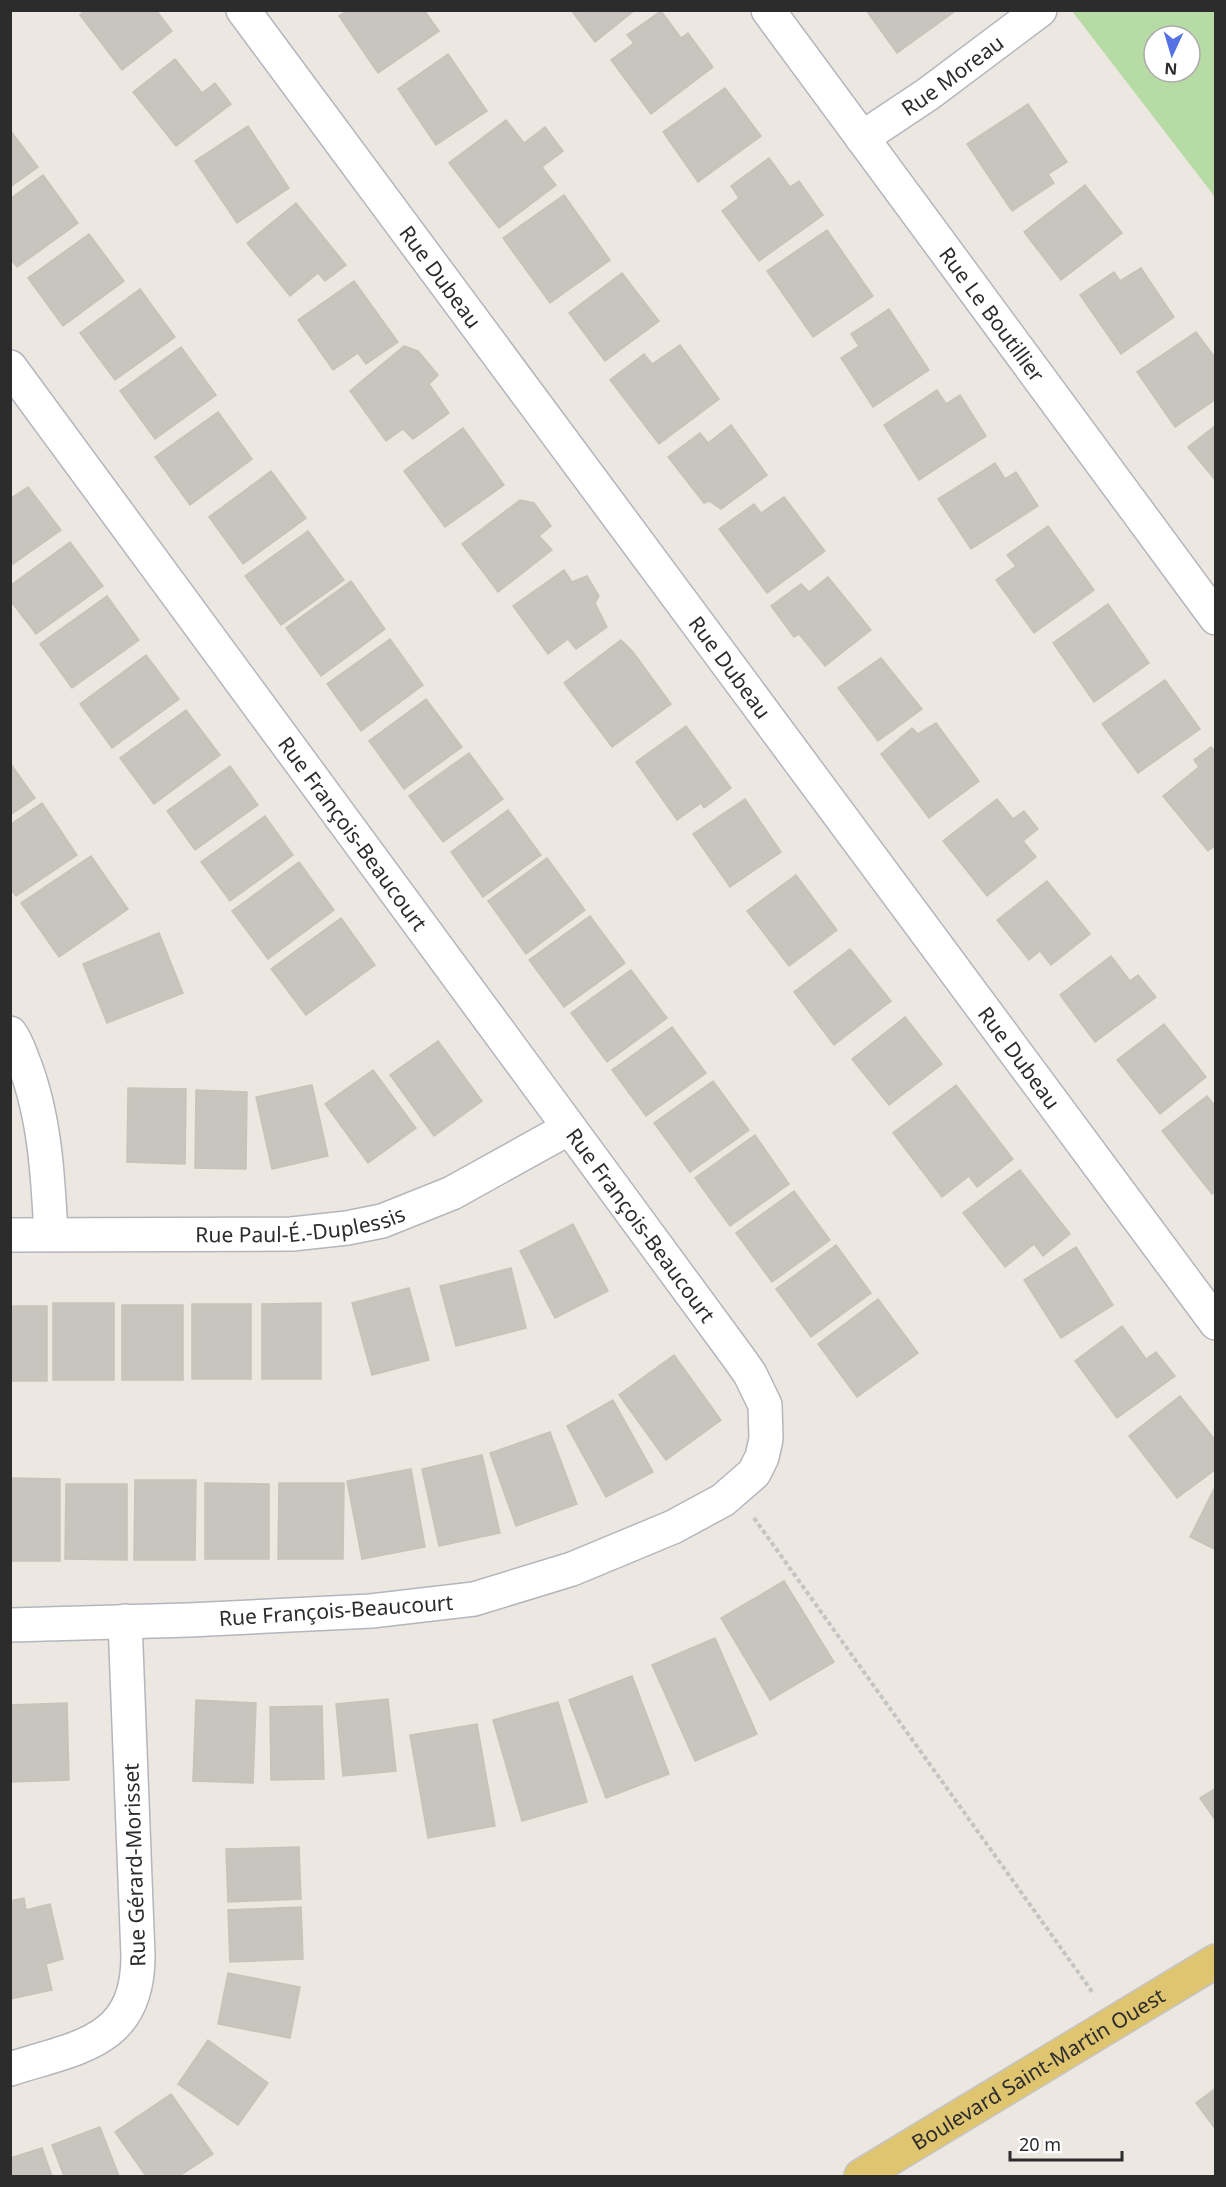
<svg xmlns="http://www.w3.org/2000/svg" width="1226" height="2187" font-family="'Noto Sans',sans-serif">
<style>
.green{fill:#b7dba4;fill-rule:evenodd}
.building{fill:#c8c5be;stroke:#c7c2ba;stroke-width:1.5}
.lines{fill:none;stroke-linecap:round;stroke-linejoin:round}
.minor-casing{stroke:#b4b6be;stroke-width:36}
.major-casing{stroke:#c4c4c4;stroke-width:36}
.path{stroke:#c4c4c4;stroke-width:4;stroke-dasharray:4.5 3;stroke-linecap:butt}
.minor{stroke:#fff;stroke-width:33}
.major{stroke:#e0c571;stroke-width:33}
.labels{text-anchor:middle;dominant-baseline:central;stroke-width:4.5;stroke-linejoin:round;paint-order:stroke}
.street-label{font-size:21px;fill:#2c2c2c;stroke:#fff}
</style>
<rect width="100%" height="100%" fill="#ece7e0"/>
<!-- green -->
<path class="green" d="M1072,11H1215V197ZM1154,36H1190V72H1154Z"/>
<!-- building -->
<g class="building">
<path d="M85,10H156L172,31L122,70L80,15Z"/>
<path d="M348,10H424L439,31L378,73L339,16Z"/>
<path d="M571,10H635L595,42Z"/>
<path d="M866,10H955V11L897,53Z"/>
<path d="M661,11L681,38L688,33L713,67L651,114L611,60L634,43L627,35Z"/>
<path d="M448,54L487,111L436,145L398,89Z"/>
<path d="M175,59L202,93L215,83L231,104L176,146L133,92Z"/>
<path d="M725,88L761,136L698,182L663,132Z"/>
<path d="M1028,104L1067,162L1048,174L1054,183L1012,211L967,144Z"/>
<path d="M506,120L524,143L545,127L563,151L542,167L556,185L499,228L449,163Z"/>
<path d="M248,126L289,188L237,223L195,161Z"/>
<path d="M10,130L38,167L10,187Z"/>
<path d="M769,158L790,187L799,181L823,215L759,261L722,211L739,198L731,186Z"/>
<path d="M43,175L78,223L17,267L10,258V199Z"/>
<path d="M1085,185L1122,233L1061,280L1024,232Z"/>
<path d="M564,195L610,260L550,303L503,238Z"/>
<path d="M296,203L346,265L325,281L318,273L290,296L247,243Z"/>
<path d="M827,230L873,296L813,337L767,271Z"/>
<path d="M89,234L124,281L63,326L28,278Z"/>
<path d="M1141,268L1174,317L1121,354L1080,295L1114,272L1120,281Z"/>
<path d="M622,273L659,321L605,361L569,313Z"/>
<path d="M354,281L398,342L366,364L358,353L333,370L298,320Z"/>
<path d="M140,289L175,337L115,380L80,333Z"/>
<path d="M889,309L929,370L873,407L841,358L859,346L851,334Z"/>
<path d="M1196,332L1216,359V399L1175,427L1137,372Z"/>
<path d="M680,345L719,399L659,444L610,380L644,354L652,364Z"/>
<path d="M404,346L418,351L438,375L429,384L449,413L413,439L403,429L386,441L350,391Z"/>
<path d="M181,347L216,395L155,439L120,391Z"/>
<path d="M937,390L946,404L960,395L986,436L919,480L884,425Z"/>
<path d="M218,412L252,459L190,505L155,457Z"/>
<path d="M731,425L767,475L721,509L709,501L704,503L668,457L700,433L708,443Z"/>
<path d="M1216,425V481L1188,447Z"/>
<path d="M463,428L504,485L445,527L404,471Z"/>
<path d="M995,463L1005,479L1016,472L1038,506L971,549L938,499Z"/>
<path d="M271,471L306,518L243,564L209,517Z"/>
<path d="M28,487L61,530L10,566V499Z"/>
<path d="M784,497L825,551L767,593L719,529L754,504L761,513Z"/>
<path d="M520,500L534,503L551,526L539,536L552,550L498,592L462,544Z"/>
<path d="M1048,526L1094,590L1034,633L996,580L1016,566L1007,555Z"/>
<path d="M308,531L344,580L281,625L245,576Z"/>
<path d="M70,542L103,586L36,634L10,600V586Z"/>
<path d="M564,570L572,582L587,576L599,596L595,603L607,627L576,649L568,639L548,654L513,606Z"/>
<path d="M828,577L871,630L825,666L799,634L794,637L771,606L801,584L809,592Z"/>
<path d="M351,581L385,629L321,676L286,628Z"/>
<path d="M107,596L139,640L72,688L40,644Z"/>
<path d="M1108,604L1149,663L1094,702L1053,643Z"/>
<path d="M390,639L423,685L361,731L327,684Z"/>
<path d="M621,640L633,652L671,704L612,747L564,683Z"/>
<path d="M146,655L179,699L112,748L80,704Z"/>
<path d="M881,658L922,709L878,741L838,688Z"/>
<path d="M1165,680L1200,729L1138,773L1102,724Z"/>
<path d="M426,699L462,747L404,789L369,741Z"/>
<path d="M186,710L220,755L154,804L120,758Z"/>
<path d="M936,723L979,781L929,818L881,754L912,728L918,734Z"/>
<path d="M686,726L731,788L704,808L701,803L677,820L636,762Z"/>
<path d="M1211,747L1216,752V845L1208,851L1163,796L1199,767L1194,760Z"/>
<path d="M469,753L503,799L443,842L409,796Z"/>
<path d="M10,763L35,798L10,815Z"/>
<path d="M230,766L258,805L195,850L167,811Z"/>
<path d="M745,799L781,852L730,887L693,834Z"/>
<path d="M997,799L1013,819L1024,811L1038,829L1023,841L1036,857L987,896L943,841Z"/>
<path d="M42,803L77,855L16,896L10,888V825Z"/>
<path d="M508,810L541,855L483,897L451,852Z"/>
<path d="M265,816L293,855L230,901L201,862Z"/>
<path d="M91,856L128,909L59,957L21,903Z"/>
<path d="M547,858L585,910L526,954L488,901Z"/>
<path d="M299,862L334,910L268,959L232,911Z"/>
<path d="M796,875L837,930L789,966L747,911Z"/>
<path d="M1047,881L1090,934L1051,965L1040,951L1029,960L997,920Z"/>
<path d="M590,916L625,963L564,1007L529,960Z"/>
<path d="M341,918L375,965L306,1015L271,969Z"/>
<path d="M159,933L183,993L107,1023L83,964Z"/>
<path d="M850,949L891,1001L834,1045L794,992Z"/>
<path d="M1111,956L1130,981L1138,975L1156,997L1095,1042L1060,995Z"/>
<path d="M631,970L667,1018L607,1062L571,1013Z"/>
<path d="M905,1017L942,1064L889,1105L852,1059Z"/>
<path d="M1164,1024L1206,1077L1160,1114L1117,1060Z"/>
<path d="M672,1027L706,1073L646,1116L612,1070Z"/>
<path d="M438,1041L482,1101L434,1136L390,1075Z"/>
<path d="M373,1070L416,1128L368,1163L325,1104Z"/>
<path d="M713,1081L749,1130L690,1172L654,1123Z"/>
<path d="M312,1085L328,1156L272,1169L256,1097Z"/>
<path d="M956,1085L1013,1159L977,1187L969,1176L942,1197L893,1133Z"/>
<path d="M128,1088L186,1089L185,1164L127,1162Z"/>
<path d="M196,1090L247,1092L246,1169L195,1168Z"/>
<path d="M1207,1096L1216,1107V1191L1212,1194L1162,1131Z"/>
<path d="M755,1135L789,1184L730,1226L695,1178Z"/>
<path d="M1020,1170L1070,1234L1043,1256L1034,1244L1005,1267L963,1213Z"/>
<path d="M794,1191L830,1240L772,1282L736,1233Z"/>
<path d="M573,1224L608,1291L555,1318L520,1251Z"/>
<path d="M836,1245L871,1293L811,1337L776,1289Z"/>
<path d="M1076,1247L1113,1305L1061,1338L1024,1280Z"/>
<path d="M511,1268L526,1328L456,1346L440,1286Z"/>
<path d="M409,1288L429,1360L372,1375L352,1303Z"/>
<path d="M878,1299L918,1353L857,1397L818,1344Z"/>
<rect x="53" y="1303" width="61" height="77"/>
<path d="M321,1303V1379H262V1304Z"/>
<rect x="192" y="1304" width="59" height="75"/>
<rect x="122" y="1305" width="61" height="75"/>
<rect x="10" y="1306" width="37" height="75"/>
<path d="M1122,1326L1146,1359L1156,1352L1175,1376L1117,1418L1075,1361Z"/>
<path d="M674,1355L721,1420L666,1460L619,1395Z"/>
<path d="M1180,1396L1216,1441V1469L1177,1498L1129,1436Z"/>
<path d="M613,1400L653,1472L606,1497L567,1426Z"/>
<path d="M550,1432L577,1504L516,1526L490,1453Z"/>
<path d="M482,1455L500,1533L439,1546L422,1469Z"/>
<path d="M411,1469L425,1547L362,1559L347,1481Z"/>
<path d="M10,1478L60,1479V1561H10Z"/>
<path d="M135,1480H196L195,1560H134Z"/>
<path d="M205,1483L269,1484V1559H205Z"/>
<path d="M279,1483H344L343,1559H278Z"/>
<path d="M66,1484H127V1560L65,1559Z"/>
<path d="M1214,1489H1216V1550L1190,1537Z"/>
<path d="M784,1581L834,1662L770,1700L721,1618Z"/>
<path d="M715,1638L757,1734L695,1761L652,1665Z"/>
<path d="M632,1676L669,1774L606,1798L569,1700Z"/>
<path d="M388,1699L396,1771L343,1776L336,1704Z"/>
<path d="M196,1700L256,1703L253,1783L193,1781Z"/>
<path d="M558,1702L587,1802L522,1821L493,1720Z"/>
<path d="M67,1703L69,1780L10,1782V1705Z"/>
<path d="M322,1706L324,1779L271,1780L270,1707Z"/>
<path d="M477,1724L495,1826L428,1838L410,1735Z"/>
<path d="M1216,1788V1821L1200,1798Z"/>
<path d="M299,1847L301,1899L228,1902L226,1849Z"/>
<path d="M24,1898L26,1910L50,1904L63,1959L46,1964L52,1990L10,1999V1901Z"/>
<path d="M301,1907L303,1959L230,1962L228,1910Z"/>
<path d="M228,1973L300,1987L290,2038L218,2024Z"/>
<path d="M208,2040L268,2083L238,2125L178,2084Z"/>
<path d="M1216,2088V2130L1196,2103Z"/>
<path d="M171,2094L213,2154L179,2176H146L115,2132Z"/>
<path d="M100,2127L119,2176H64L52,2145Z"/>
<path d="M42,2148L52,2176H10V2158Z"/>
</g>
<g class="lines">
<defs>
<g id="minor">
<path id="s1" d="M243,10L1216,1323"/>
<path id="s2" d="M768,10L1216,618"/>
<path id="s3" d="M862,138L928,94L1040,10"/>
<path id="s4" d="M10,367L738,1357L750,1374L765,1405L766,1439L762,1457L754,1473L723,1500L673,1527L572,1569L474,1599L371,1611L189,1620L10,1625"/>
<path d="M10,1033C17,1042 20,1053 24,1063C45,1117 48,1177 51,1234"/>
<path id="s5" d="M10,1235L292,1234L347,1228L382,1221L452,1193L569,1128"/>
<path d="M10,2069C78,2047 138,2043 138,1956L125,1621"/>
</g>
<g id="major">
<path id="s6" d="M861,2176L1216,1961"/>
</g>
</defs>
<!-- minor casing -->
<use href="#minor" class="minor-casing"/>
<!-- major casing -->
<use href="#major" class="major-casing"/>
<!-- path -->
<path class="path" d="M754,1518L1093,1993"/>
<!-- minor -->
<use href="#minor" class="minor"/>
<!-- major -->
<use href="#major" class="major"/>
</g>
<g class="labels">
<!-- street labels -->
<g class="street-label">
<text stroke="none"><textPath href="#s3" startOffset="110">Rue Moreau</textPath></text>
<text stroke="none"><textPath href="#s1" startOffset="332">Rue Dubeau</textPath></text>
<text stroke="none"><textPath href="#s2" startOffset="378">Rue Le Boutillier</textPath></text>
<text stroke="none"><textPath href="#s1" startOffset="818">Rue Dubeau</textPath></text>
<text stroke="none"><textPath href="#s4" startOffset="579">Rue François-Beaucourt</textPath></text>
<text stroke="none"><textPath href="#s1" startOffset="1304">Rue Dubeau</textPath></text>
<text stroke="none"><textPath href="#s5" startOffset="291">Rue Paul-É.-Duplessis</textPath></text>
<text stroke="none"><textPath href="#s4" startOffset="1065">Rue François-Beaucourt</textPath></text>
<text transform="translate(336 1610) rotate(-4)">Rue François-Beaucourt</text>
<text transform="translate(134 1865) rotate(-92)">Rue Gérard-Morisset</text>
<text stroke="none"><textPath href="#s6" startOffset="207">Boulevard Saint-Martin Ouest</textPath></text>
</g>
</g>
<!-- border -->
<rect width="1226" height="2187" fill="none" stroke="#2c2c2c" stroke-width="24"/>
<!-- north arrow -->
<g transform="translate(1172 54) rotate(184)"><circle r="28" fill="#ffffff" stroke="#ababab" stroke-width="1.5"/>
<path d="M0-4.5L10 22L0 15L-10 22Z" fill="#5571e4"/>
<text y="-9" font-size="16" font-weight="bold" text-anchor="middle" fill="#2c2c2c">N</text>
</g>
<!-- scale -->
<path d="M1010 2151v9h112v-9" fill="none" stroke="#2c2c2c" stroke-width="3"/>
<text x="1019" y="2151" font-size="18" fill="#2c2c2c" stroke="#ffffff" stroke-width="4.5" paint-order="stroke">20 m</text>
</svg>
